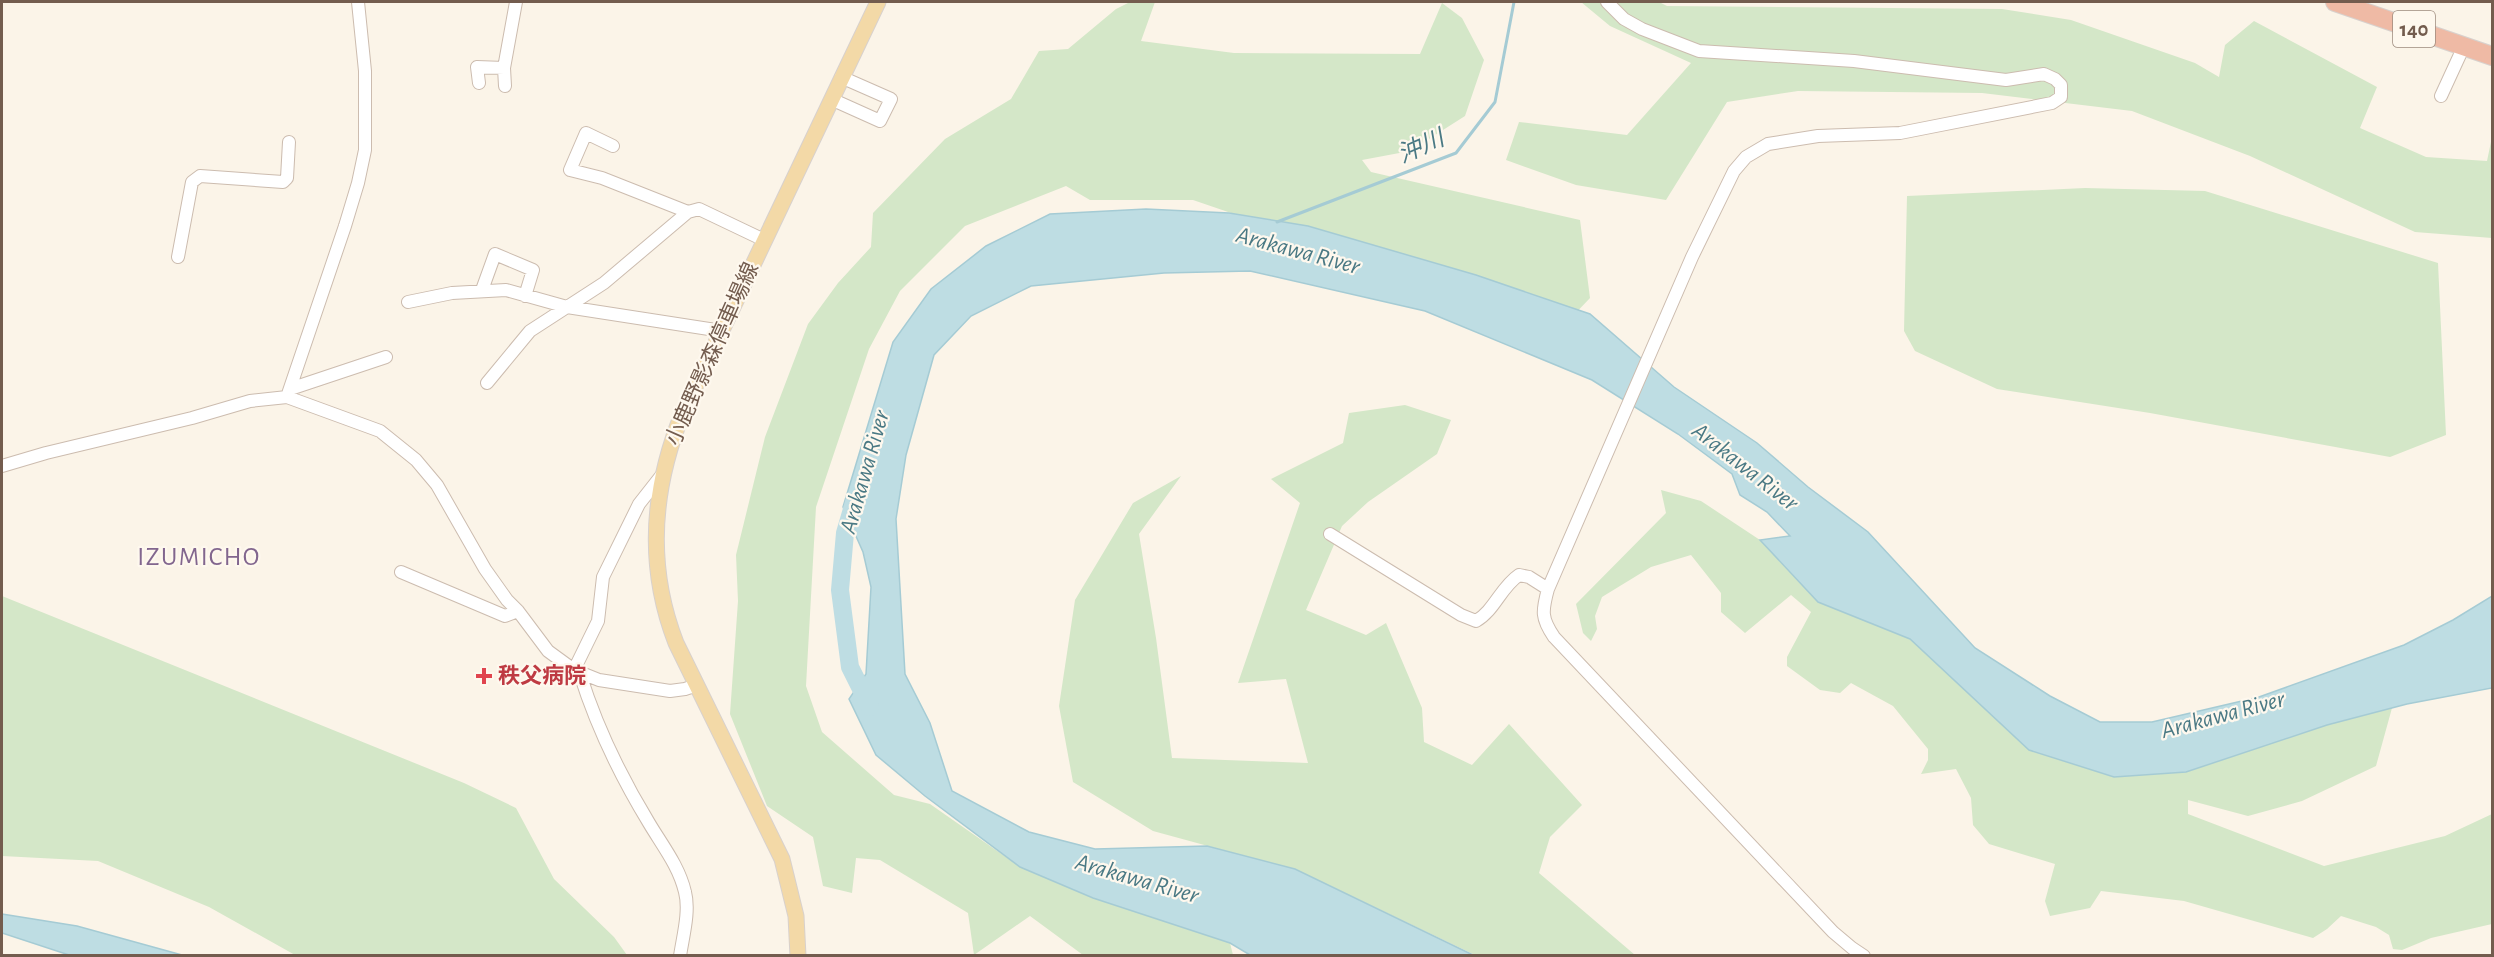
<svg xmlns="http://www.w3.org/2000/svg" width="2494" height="957" font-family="'Alegreya Sans','Noto Sans JP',sans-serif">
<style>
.green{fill:#d4e7c8}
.water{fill:#bedde3;stroke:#a5cbd4;stroke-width:1.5}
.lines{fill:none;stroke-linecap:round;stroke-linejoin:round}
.stream{stroke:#a5cbd4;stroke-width:3}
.river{stroke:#bedde3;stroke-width:18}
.minor-casing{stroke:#ccbcaf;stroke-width:14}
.major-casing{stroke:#d8d1cd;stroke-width:17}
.highway-casing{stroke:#d8d1cd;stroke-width:20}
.minor{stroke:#fff;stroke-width:12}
.major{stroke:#f3d9a7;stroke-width:15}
.highway{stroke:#efbaa5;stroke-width:18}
.health-dot{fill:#e0444e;stroke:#fef8ee;stroke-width:2}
.labels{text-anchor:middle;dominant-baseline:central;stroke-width:4.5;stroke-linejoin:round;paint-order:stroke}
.shield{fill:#fef8ee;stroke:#9d8b7e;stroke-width:1.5}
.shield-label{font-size:21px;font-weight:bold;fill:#735c4e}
.street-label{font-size:22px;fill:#735c4e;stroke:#fef8ee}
.health-label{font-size:22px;font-weight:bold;fill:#be3a42;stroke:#fef8ee;text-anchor:start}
.water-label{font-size:24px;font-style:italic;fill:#4a7984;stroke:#fef8ee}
.quarter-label{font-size:26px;letter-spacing:1.5px;fill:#82668e;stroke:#fef8ee}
</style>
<rect width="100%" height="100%" fill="#fbf4e8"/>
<!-- green -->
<path class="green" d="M 1130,2 L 1155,2 L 1141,41 L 1234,53 L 1420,54 L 1442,3 L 1462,18 L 1484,60 L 1465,116 L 1410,151 L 1362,160 L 1371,172 L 1580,220 L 1590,298 L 1570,319 L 1371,261 L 1193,200 L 1090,200 L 1066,186 L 965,226 L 900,291 L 869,349 L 816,507 L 806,686 L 822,732 L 894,795 L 930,804 L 1020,867 L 1093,898 L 1230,943 L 1233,955 L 1083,955 L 1030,916 L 974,955 L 968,913 L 880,860 L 856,858 L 852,893 L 823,886 L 813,837 L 767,806 L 730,714 L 738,601 L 736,555 L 765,437 L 808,324 L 838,283 L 871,247 L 873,213 L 945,139 L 1011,99 L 1039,51 L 1068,49 L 1116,9 Z
M 1581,2 L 1659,2 L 1667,6 L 2002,9 L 2071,20 L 2195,63 L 2219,77 L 2225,45 L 2254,21 L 2377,87 L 2360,128 L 2426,157 L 2487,161 L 2492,137 L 2492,238 L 2415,232 L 2250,156 L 2132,111 L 1982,93 L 1798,91 L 1727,102 L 1666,200 L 1576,185 L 1506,160 L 1519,122 L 1627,135 L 1691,63 L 1610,26 Z
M 2085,188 L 2205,191 L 2438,263 L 2446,435 L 2390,457 L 2150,413 L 1997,389 L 1915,351 L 1904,331 L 1907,196 Z
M 1405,405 L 1451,420 L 1437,454 L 1368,502 L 1342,526 L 1306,610 L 1366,635 L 1386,623 L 1422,708 L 1424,742 L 1472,765 L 1509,724 L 1582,805 L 1550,837 L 1539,873 L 1635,955 L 1475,955 L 1299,871 L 1153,831 L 1073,782 L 1059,706 L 1075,600 L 1133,503 L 1181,476 L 1139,534 L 1156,638 L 1172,758 L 1308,763 L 1286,679 L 1238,683 L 1300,503 L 1271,479 L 1343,443 L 1349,413 Z
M 1661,490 L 1701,501 L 1760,540 L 1818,602 L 1910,639 L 2029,750 L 2114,777 L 2186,772 L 2327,725 L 2392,708 L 2376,766 L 2302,801 L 2248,816 L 2188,800 L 2188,814 L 2324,866 L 2445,836 L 2492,814 L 2492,924 L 2431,938 L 2402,950 L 2393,949 L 2389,935 L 2376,927 L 2341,916 L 2327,929 L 2313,938 L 2184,901 L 2101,891 L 2090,908 L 2050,916 L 2045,901 L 2055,864 L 1989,844 L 1973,825 L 1971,798 L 1956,769 L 1921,774 L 1928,760 L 1928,749 L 1893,706 L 1851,683 L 1840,693 L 1820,690 L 1787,666 L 1787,657 L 1811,612 L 1791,595 L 1745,633 L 1721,612 L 1721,593 L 1691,555 L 1651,567 L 1602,597 L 1595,616 L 1597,629 L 1591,641 L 1583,633 L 1576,604 L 1666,513 Z
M 2,596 L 464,783 L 516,808 L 554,879 L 614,937 L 627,955 L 295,955 L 209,907 L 98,861 L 2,856 Z"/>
<!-- water -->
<path class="water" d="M 1146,209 L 1229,213 L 1308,226 L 1476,275 L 1590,314 L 1674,387 L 1757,443 L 1808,487 L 1868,532 L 1975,648 L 2050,696 L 2100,722 L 2152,722 L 2259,697 L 2404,645 L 2453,620 L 2492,596 L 2492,688 L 2407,704 L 2327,725 L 2186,772 L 2114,777 L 2029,750 L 1910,639 L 1818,602 L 1760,540 L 1790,536 L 1767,512 L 1740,495 L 1732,474 L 1678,434 L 1592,380 L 1425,311 L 1250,271 L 1164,273 L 1031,286 L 971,316 L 934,355 L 906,455 L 896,519 L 905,674 L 930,723 L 952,791 L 1029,832 L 1095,849 L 1207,846 L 1295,869 L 1473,955 L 1250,955 L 1230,943 L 1093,898 L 1020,867 L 925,796 L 876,755 L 849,699 L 866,674 L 871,587 L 863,552 L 843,507 L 893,342 L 931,289 L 986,246 L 1050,214 Z
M 2,914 L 77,926 L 182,955 L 69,955 L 2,933 Z"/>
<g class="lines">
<!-- stream -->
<path class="stream" d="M 1277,222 L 1456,153 L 1495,102 L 1514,2"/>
<!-- river -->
<path class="river" d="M 855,499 L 845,533 L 840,590 L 850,667 L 870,707"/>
<!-- minor casing -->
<g class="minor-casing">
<path id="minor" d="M 1607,2 L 1624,19 L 1642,29 L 1699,51 L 1854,61 L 2006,80 L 2044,74 L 2055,79 L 2061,85 L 2061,97 L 2052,103 L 1900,133 L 1818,136 L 1768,144 L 1746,157 L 1734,171 L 1692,257 L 1548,589 C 1542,611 1541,618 1554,637 L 1833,932 L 1852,948 L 1864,956
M 479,83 L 477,67 L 504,68
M 505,86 L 504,68 L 516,2
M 2441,96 L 2464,46
M 831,99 L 880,121 L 891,99 L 841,77
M 613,146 L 586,133 L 570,170 L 602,178 L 688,212
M 178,257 L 192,182 L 200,176 L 283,182 L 287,178 L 289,142
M 482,290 L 495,254 L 533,270 L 525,296
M 408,302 L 452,293 L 506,290 L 567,307 L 722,331
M 487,383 L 530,331 L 604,283 L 688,212 L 699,209 L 764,240
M 290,389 L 386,357
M 287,397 L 345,226 L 358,183 L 365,150 L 365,71 L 358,2
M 2,466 L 46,453 L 192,418 L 250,401 L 287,397 L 380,431 L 416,460 L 437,485 L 485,569 L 507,600 L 518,611 L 548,651 L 574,670 L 599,680 L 670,691 L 685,689 L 697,685
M 1330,534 L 1461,615 L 1476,621 C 1494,611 1501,587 1519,575 L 1529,577 L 1548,589
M 401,572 L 505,616 L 518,611
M 574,670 L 598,621 L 603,577 L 639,504 L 661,476
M 580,674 C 596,725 621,777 649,823 C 662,845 679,866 685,892 C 690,911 683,936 680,956"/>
</g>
<!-- major casing -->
<g class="major-casing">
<path id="major" d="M 798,956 L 796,916 L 782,859 L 676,643 C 646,566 652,488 683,412 L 878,2"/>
</g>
<!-- highway casing -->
<g class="highway-casing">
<path id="highway" d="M 2335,2 L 2492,56"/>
</g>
<!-- minor -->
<use href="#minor" class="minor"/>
<!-- major -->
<use href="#major" class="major"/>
<!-- highway -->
<use href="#highway" class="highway"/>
</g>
<!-- markers -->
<path class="health-dot" d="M481 667h6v6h6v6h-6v6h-6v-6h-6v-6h6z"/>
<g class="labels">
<!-- shield labels -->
<rect class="shield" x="2393" y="11" width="42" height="36" rx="4.5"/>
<g class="shield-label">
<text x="2414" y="29">140</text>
</g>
<!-- street labels -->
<g class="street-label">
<text transform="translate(712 354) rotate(-66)">小鹿野影森停車場線</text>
</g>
<!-- health labels -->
<g class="health-label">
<text x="498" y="676">秩父病院</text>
</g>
<!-- water labels -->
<g class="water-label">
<text transform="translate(1421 147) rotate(-24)">沖川</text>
<text transform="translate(1298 251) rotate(15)">Arakawa River</text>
<text transform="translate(1745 467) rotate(38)">Arakawa River</text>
<text transform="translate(865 472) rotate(-74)">Arakawa River</text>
<text transform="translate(2223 715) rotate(-15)">Arakawa River</text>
<text transform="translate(1137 879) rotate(16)">Arakawa River</text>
</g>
<!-- quarter labels -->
<g class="quarter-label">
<text x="199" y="557">IZUMICHO</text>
</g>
</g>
<!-- border -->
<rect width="2494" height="957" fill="none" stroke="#735c4e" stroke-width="6"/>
</svg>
